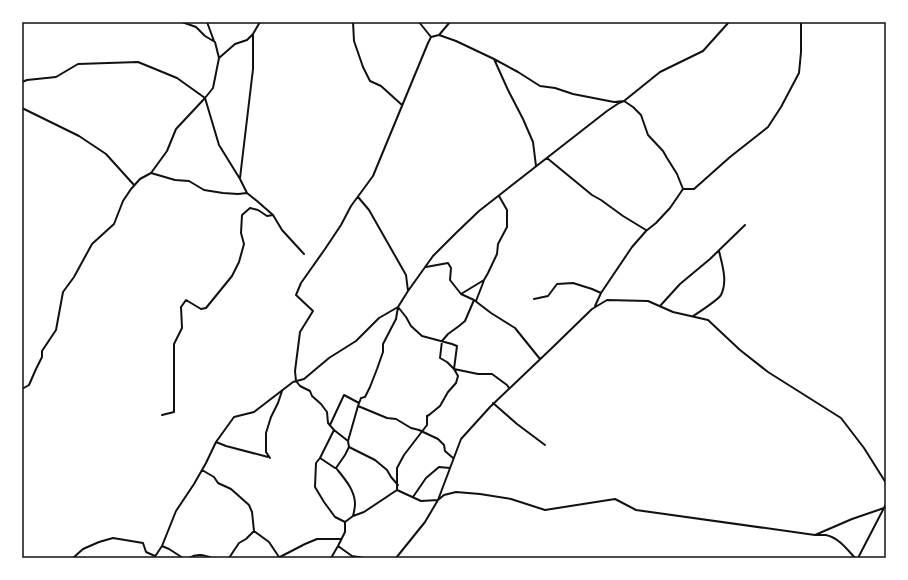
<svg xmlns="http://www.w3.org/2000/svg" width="908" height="580" font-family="Helvetica,sans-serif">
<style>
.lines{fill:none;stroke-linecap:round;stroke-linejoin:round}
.minor{stroke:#111;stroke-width:2}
.neatline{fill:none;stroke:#111;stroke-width:1.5}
</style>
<rect width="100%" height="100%" fill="#fff"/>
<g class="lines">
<!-- minor -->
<path class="minor" d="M 182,22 L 196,27 L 205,36 L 215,42 L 219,58
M 207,22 L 214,41
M 353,22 L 354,41 L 363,67 L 370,81 L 381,86 L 402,105
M 419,22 L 431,37
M 439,35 L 456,41 L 494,59 L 508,90 L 523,119 L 533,142 L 536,166
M 494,59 L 518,72 L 540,86 L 555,88 L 573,94 L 614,102 L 624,101 L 633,107 L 641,115 L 648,135 L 663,151 L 667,158 L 677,174 L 683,189 L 670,208 L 656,223 L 646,231 L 632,247 L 601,293 L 595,306
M 22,82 L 27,80 L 56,77 L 78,64 L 138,62 L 177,78 L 205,98 L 213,88 L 219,58 L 235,44 L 247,40 L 253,34
M 22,108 L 79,136 L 106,154 L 134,185
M 547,158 L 592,195 L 601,200 L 623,216 L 646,230
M 240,178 L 253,69 L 253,34 L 260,22
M 683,189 L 694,189 L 730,157 L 768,127 L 781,107 L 799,73 L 801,52 L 801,22
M 247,193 L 257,201 L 273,215 L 282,230 L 304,254
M 358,197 L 369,210 L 406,275 L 408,291
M 426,267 L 448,263 L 451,268 L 450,280 L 461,294 L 474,300 L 491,313 L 515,328 L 540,359
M 461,294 L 484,280
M 534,299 L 548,296 L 557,284 L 573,283 L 592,289 L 601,293
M 474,300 L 465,321 L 459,326 L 448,334 L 442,341 L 440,358 L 447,362 L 454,369 L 478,374 L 492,374 L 507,385 L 509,388
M 476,301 L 483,283 L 484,280 L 488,273 L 497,254 L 498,244 L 507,227 L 507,210 L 499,196
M 660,306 L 680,284 L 710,259 L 745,225
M 693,316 C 698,313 719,299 721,295 C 728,281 722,264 719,251
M 22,389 L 29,385 L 36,369 L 42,357 L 42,351 L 56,330 L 63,292 L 74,277 L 92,244 L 114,224 L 123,201 L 131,189 L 140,179 L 151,173 L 175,180 L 189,181 L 204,190 L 223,193 L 238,194 L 247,193 L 240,179 L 219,145 L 205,98 L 176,129 L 167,151 L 151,173
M 493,403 L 517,424 L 545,445
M 358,406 L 387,418 L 396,419 L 411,428 L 419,430 L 438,439 L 444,445 L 445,451 L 453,458
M 162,415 L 174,412 L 174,344 L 182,328 L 181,307 L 186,300 L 201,309 L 206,308 L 232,276 L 239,262 L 244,244 L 241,233 L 242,215 L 250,208 L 258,210 L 267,216 L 273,215
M 330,425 L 344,395 L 359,403
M 334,430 L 320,458 L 316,463 L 315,487 L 324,502 L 335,517 L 345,522
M 348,441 L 334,430 L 328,423 L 327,412 L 321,404 L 312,396 L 310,391 L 300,386 L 296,381 L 295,371 L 300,332 L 313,311 L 296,295 L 301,283 L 325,249 L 341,225 L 351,206 L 373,176 L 428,43 L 431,37 L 439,35 L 450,22
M 216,442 L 226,446 L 268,457
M 349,447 L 375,460 L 387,470 L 391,477 L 398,485
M 270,458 L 266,452 L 266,433 L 271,417 L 278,403 L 282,391
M 320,458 L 335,468
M 202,470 L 214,477 L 218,483 L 231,489 L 249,505 L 252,512 L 254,531 L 269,542 L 279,557
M 413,497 L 426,478 L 439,467 L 450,468
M 353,516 C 354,512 355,508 355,504 C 355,490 344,478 336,468 L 345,455 L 349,447 L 348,441 L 358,406 L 361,398 L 365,397 L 370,387 L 377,369 L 383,352 L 383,344 L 396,319 L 398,307 L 406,317 L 411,326 L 422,336 L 452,344 L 457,346 L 454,369 L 458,376 L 456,383 L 448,392 L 440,406 L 429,415 L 427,416 L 427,425 L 404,455 L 397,468 L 397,489
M 345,522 L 353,516 L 364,512 L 397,490 L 421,501 L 438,500 L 444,495 L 456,492 L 480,494 L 511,499 L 545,510 L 615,499 L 636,510 L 815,535 L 852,519 L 884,508
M 816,535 C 819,535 823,535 826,535 C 839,538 847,549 855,558
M 162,546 L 169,549 L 183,558
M 338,546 L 352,556 L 364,558
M 73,558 L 83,549 L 99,542 L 113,538 L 143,543 L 146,552 L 155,556
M 154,558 L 162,546 L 176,511 L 194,484 L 206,463 L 216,442 L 234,417 L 254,412 L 293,382 L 304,379 L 329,358 L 356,341 L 379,318 L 398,307 L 408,291 L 433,256 L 456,233 L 479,211 L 607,111 L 619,103 L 624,101 L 660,72 L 703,51 L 729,22
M 189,558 C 197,553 204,555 212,558
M 229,558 L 239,543 L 246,539 L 254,531
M 278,558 L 305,544 L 317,539 L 341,539
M 331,558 L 338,546 L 345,532 L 345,522
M 396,558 L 425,522 L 438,500 L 461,439 L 490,407 L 554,346 L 592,309 L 607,300 L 648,301 L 673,312 L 708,320 L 740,350 L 768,372 L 841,418 L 864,448 L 886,483
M 858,558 L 886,504"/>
</g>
<!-- border -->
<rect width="908" height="580" fill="none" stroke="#ffffff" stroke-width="46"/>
<rect x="23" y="23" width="862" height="534" class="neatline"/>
</svg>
